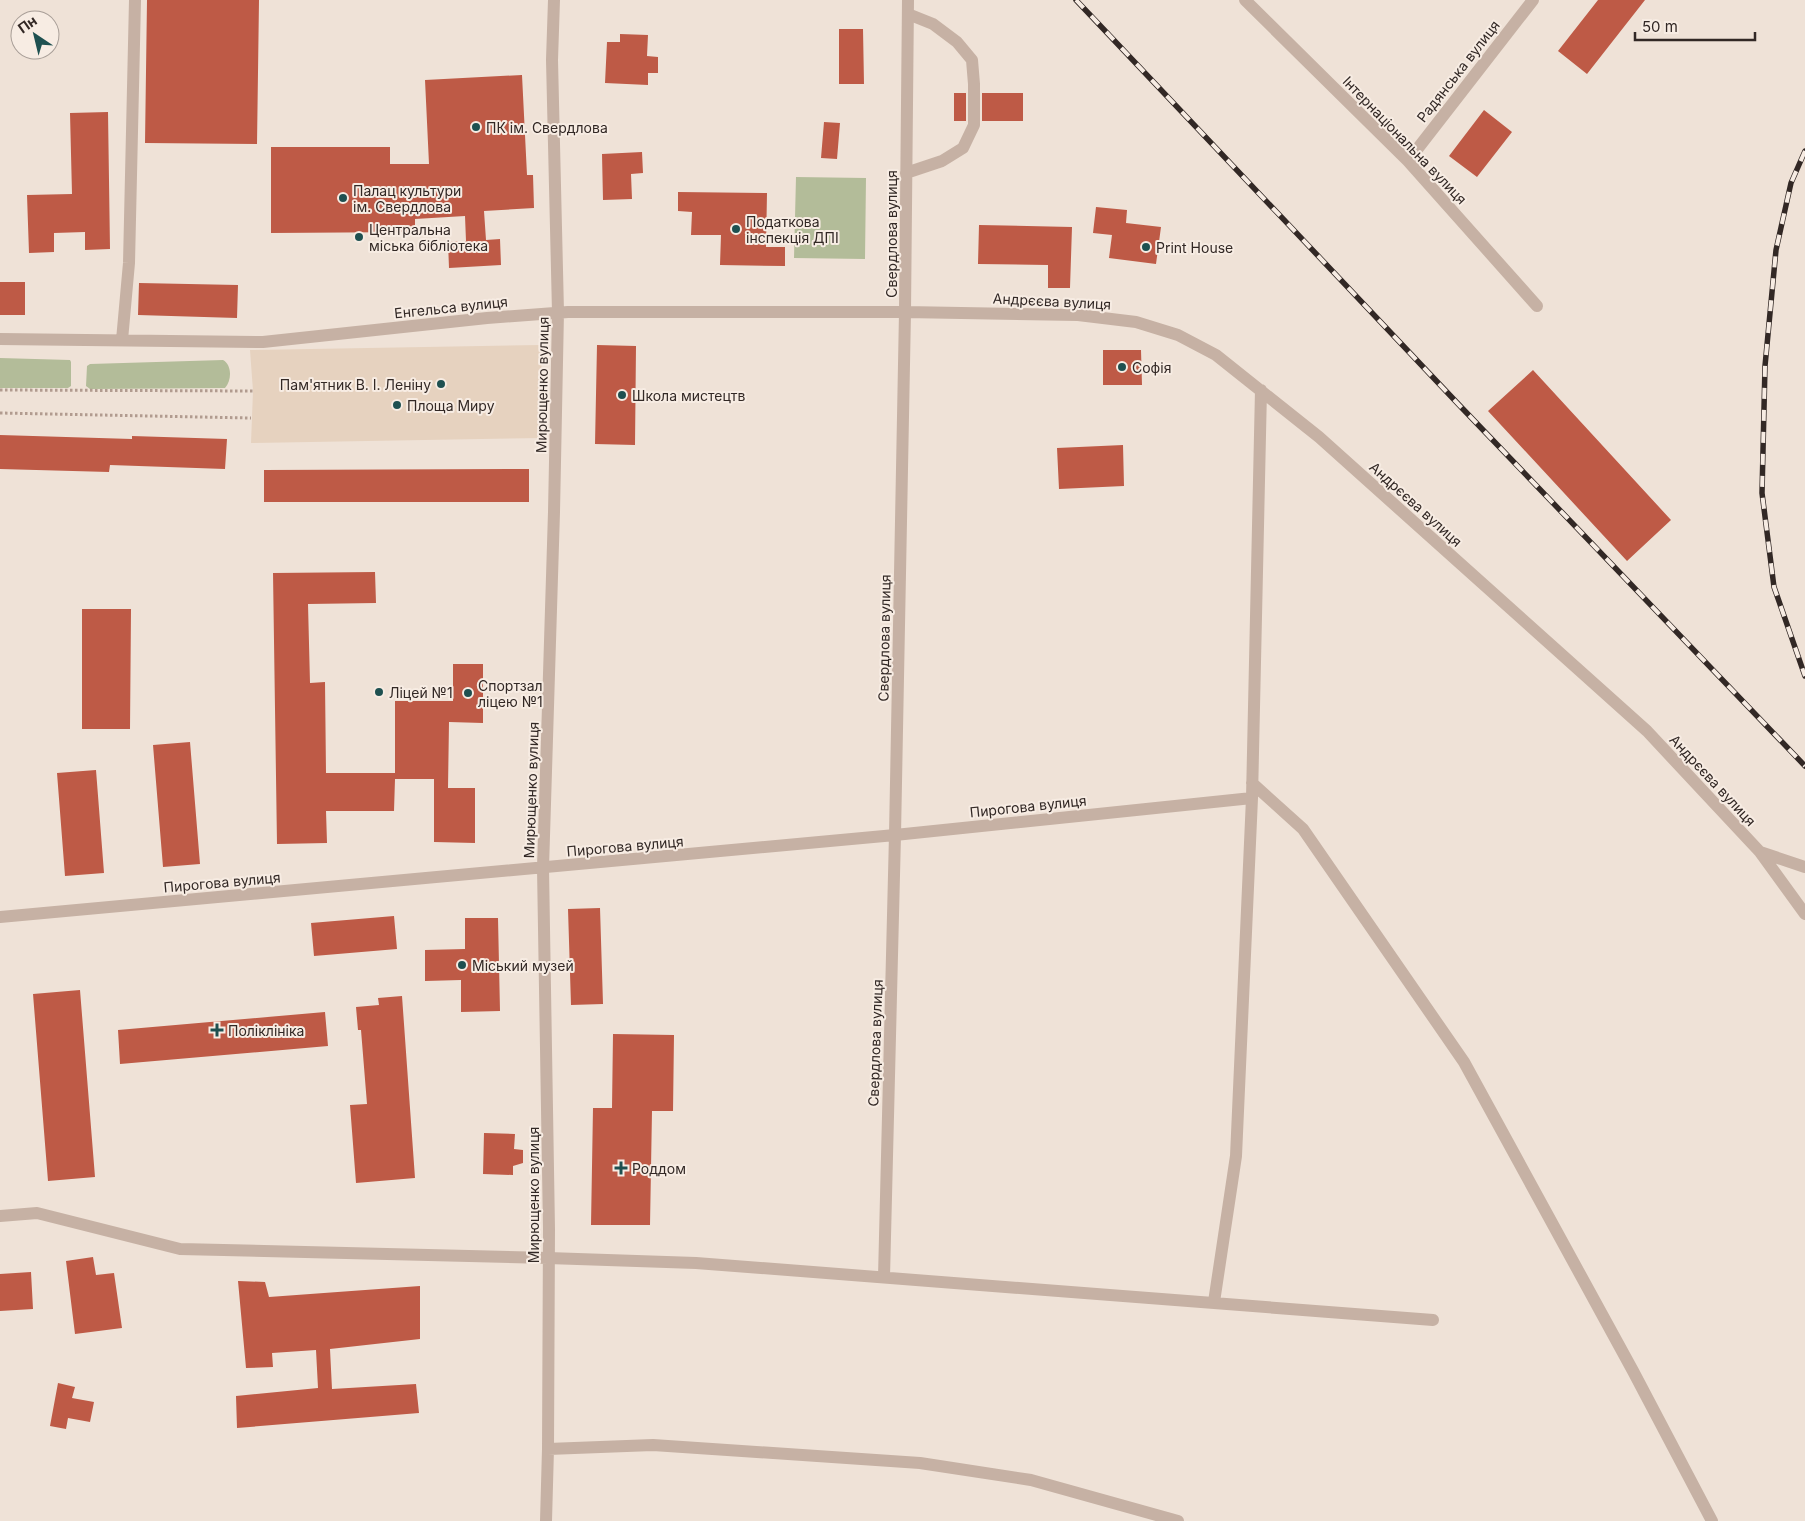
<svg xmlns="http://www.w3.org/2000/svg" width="1805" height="1521" font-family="Inter,sans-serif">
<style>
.green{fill:#b3bc99}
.plaza{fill:#e6d2bf}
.building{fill:#be5a46}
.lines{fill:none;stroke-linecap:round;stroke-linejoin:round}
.path{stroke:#b19b8f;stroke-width:3;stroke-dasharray:2.5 2.5;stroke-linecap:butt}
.minor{stroke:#c6b1a4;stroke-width:12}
.rail-casing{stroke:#322825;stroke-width:5.5}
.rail{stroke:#f7ece3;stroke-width:4;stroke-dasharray:11;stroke-linecap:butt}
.poi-dot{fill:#1e5050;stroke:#f7ece3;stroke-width:2}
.labels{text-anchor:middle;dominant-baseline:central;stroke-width:4;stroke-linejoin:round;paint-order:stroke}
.street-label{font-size:14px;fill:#322825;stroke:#f7ece3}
.poi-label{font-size:14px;fill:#322825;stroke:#f7ece3;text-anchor:start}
</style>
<rect width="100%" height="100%" fill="#efe2d7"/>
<!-- green -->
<path class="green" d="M 796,177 L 866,178 L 865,259 L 794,258 Z
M 0,358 L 70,360 L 71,362 L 71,386 L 68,388 L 0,388 Z
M 223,360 C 232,365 232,380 225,388 L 90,389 L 86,386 L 87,366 L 90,364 Z"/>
<!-- plaza -->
<path class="plaza" d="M 541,345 L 543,438 L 251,443 L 253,391 L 250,350 Z"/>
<!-- building -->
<path class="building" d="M 147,0 L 259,0 L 257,144 L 145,143 Z
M 1598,0 L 1645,0 L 1587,74 L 1558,51 Z
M 839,29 L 863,29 L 864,84 L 839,84 Z
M 620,34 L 648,35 L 647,56 L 658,57 L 658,73 L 648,73 L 648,85 L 605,83 L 607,42 L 620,42 Z
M 522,75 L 527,175 L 533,175 L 534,208 L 484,211 L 486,240 L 500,239 L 501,265 L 449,268 L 448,242 L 466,241 L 465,216 L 415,219 L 415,232 L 271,233 L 271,147 L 390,147 L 390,164 L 429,164 L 425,80 Z
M 954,93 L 966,93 L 966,121 L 954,121 Z
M 982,93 L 1023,93 L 1023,121 L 982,121 Z
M 1484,110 L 1512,132 L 1477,177 L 1449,156 Z
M 108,112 L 110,249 L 85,250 L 85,232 L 54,233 L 54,252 L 29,253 L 27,195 L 72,194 L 70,113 Z
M 824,122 L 840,123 L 837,159 L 821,158 Z
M 642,152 L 643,173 L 631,174 L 632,199 L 603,200 L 602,154 Z
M 678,192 L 767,193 L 766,247 L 785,247 L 785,266 L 720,265 L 721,235 L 691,235 L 692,212 L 678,211 Z
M 1096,207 L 1127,210 L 1126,223 L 1161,227 L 1156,264 L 1109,258 L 1112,235 L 1093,233 Z
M 979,225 L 1072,227 L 1070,288 L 1048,288 L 1048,265 L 978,264 Z
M 0,282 L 25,282 L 25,315 L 0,315 Z
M 139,283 L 238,285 L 237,318 L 138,315 Z
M 597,345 L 636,346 L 635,445 L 595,444 Z
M 1103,350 L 1141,350 L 1142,385 L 1103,385 Z
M 1533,370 L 1671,520 L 1627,561 L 1488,411 Z
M 0,435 L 132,439 L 132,436 L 227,439 L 225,469 L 110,465 L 109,472 L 0,469 Z
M 1123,445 L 1124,486 L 1059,489 L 1057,448 Z
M 529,469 L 529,502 L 264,502 L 264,470 Z
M 375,572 L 376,603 L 308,604 L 310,683 L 325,682 L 326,773 L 395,773 L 395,701 L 453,701 L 453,664 L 483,664 L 483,723 L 449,722 L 448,788 L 475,788 L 475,843 L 434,842 L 434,779 L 395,779 L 394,811 L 326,811 L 327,843 L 277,844 L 273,573 Z
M 82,609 L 131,609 L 130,729 L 82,729 Z
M 190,742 L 200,864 L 163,867 L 153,745 Z
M 96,770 L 104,873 L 65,876 L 57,773 Z
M 600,908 L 603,1004 L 571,1005 L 568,909 Z
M 394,916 L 397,949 L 314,956 L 311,923 Z
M 465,918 L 498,918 L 500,1011 L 461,1012 L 461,980 L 425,981 L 425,950 L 465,949 Z
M 80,990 L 95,1177 L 48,1181 L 33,994 Z
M 402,996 L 415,1178 L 356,1183 L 350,1105 L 367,1104 L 361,1030 L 358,1030 L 356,1007 L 379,1005 L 378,998 Z
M 325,1012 L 328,1046 L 120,1064 L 118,1030 Z
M 613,1034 L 674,1035 L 673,1111 L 652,1111 L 650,1225 L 591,1225 L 593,1108 L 612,1108 Z
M 484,1133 L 515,1134 L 514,1149 L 523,1150 L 523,1163 L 513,1166 L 513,1175 L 483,1174 Z
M 93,1257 L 96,1275 L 114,1273 L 122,1328 L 75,1334 L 66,1261 Z
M 31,1272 L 33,1309 L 0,1311 L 0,1274 Z
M 238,1281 L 265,1282 L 269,1297 L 420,1286 L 420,1339 L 330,1349 L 332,1389 L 416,1384 L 419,1413 L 237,1428 L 236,1396 L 318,1388 L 316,1350 L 272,1353 L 273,1367 L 246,1368 Z
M 58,1383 L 75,1387 L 72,1398 L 94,1402 L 90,1422 L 68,1418 L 66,1429 L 50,1426 Z"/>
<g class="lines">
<!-- path -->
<path class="path" d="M 0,390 L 253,391
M 0,413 L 251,418"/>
<!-- minor -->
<path class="minor" d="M 1245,0 L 1408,161 L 1537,306
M 1408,161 L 1533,0
M 906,173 L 942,161 L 963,148 L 974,125 L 974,84 L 972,60 L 957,42 L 933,24 L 908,14
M 0,339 L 263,342 L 487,318 L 568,312 L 905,312 L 1078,315 L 1136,322 L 1178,335 L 1216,355 L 1319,437 L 1647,731 L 1760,852 L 1805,914
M 122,340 L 129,263 L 135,0
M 1252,783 L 1303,829 L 1464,1062 L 1633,1371 L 1712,1521
M 1760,852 L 1805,867
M 0,917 L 895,835 L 1252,798
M 0,1216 L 37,1213 L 180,1249 L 548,1258 L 696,1263 L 1433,1320
M 884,1277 L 895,835 L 905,312 L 908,0
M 1214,1302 L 1236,1156 L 1252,798 L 1261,390
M 548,1449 L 653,1445 L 920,1463 L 1031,1480 L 1178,1521
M 546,1521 L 548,1449 L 549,1229 L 543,868 L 554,512 L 558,312 L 552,60 L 554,0"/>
<!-- rail casing -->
<g class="rail-casing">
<path id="rail" d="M 1076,0 L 1462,408 L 1805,766
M 1805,151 L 1791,183 L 1776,250 L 1765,366 L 1762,493 L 1774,587 L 1805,676"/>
</g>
<!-- rail -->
<use href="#rail" class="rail"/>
</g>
<!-- markers -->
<g class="poi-dot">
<circle cx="476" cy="127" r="5"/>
<circle cx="343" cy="198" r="5"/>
<circle cx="736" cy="229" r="5"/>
<circle cx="359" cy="237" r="5"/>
<circle cx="1146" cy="247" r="5"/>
<circle cx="1122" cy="367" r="5"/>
<circle cx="441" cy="384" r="5"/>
<circle cx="622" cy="395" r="5"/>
<circle cx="397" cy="405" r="5"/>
<circle cx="379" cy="692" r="5"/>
<circle cx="468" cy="693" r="5"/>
<circle cx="462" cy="965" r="5"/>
<path d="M214.5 1022.5h5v5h5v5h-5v5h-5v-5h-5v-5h5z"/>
<path d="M618.5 1160.5h5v5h5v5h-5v5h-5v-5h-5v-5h5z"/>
</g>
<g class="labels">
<!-- street labels -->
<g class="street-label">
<text transform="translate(1458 71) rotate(-52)">Радянська вулиця</text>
<text transform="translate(1405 140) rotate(46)">Інтернаціональна вулиця</text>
<text transform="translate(891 234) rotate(-90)">Свердлова вулиця</text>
<text transform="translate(1052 301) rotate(3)">Андрєєва вулиця</text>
<text transform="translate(451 307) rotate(-6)">Енгельса вулиця</text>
<text transform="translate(542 385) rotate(-89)">Мирющенко вулиця</text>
<text transform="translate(1416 504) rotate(42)">Андрєєва вулиця</text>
<text transform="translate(884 638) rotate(-89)">Свердлова вулиця</text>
<text transform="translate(1713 780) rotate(47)">Андрєєва вулиця</text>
<text transform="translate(531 790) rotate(-88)">Мирющенко вулиця</text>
<text transform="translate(1028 806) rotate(-6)">Пирогова вулиця</text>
<text transform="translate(625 846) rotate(-5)">Пирогова вулиця</text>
<text transform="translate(222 882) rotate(-5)">Пирогова вулиця</text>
<text transform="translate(875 1043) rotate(-88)">Свердлова вулиця</text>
<text transform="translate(533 1195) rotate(-90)">Мирющенко вулиця</text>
</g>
<!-- poi labels -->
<g class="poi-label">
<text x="486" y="127">ПК ім. Свердлова</text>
<text x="353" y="190">Палац культури<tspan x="353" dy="16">ім. Свердлова</tspan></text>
<text x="746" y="221">Податкова<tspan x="746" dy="16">інспекція ДПІ</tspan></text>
<text x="369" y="229">Центральна<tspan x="369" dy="16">міська бібліотека</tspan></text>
<text x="1156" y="247">Print House</text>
<text x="1132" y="367">Софія</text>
<text x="431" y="384" text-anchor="end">Пам'ятник В. І. Леніну</text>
<text x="632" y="395">Школа мистецтв</text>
<text x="407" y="405">Площа Миру</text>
<text x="478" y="685">Спортзал<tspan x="478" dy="16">ліцею №1</tspan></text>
<text x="389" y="692">Ліцей №1</text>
<text x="472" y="965">Міський музей</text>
<text x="228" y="1030">Поліклініка</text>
<text x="632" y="1168">Роддом</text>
</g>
</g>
<!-- north arrow -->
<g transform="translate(35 35) rotate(325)"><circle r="24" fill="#f7ece3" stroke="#a89e97"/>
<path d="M0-4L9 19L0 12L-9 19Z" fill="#1e5050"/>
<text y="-8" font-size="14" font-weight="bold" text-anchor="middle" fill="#322825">Пн</text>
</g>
<!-- scale -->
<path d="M1635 32v8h120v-8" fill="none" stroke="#322825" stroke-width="2.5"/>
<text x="1642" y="32" font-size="15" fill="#322825" stroke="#f7ece3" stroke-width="4" paint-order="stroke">50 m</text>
</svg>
